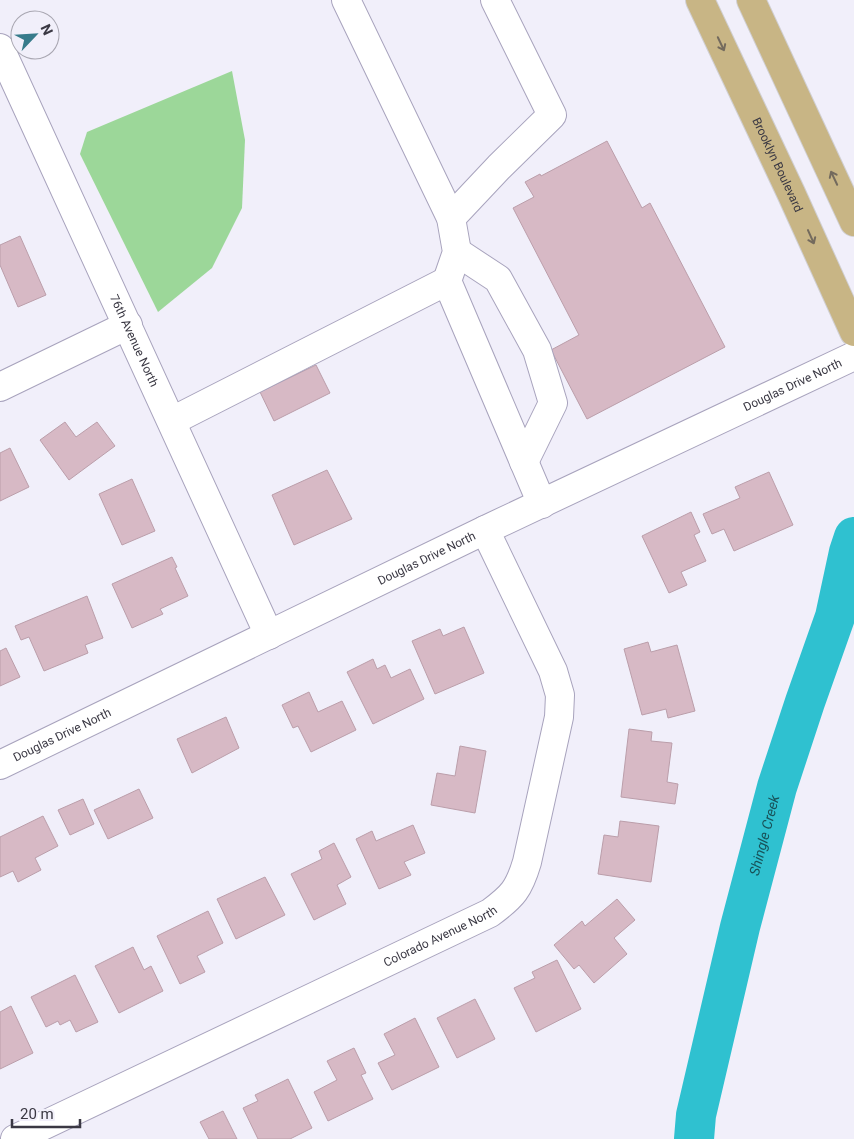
<svg xmlns="http://www.w3.org/2000/svg" width="854" height="1139" font-family="Roboto,sans-serif">
<style>
.green{fill:#9cd799}
.lines{fill:none;stroke-linecap:round;stroke-linejoin:round}
.river{stroke:#2fc1d0;stroke-width:40}
.building{fill:#d7b9c5;stroke:#bb9eaa}
.minor-casing{stroke:#a8a3bd;stroke-width:30}
.major-casing{stroke:#d0cfd2;stroke-width:30}
.minor{stroke:#fff;stroke-width:28}
.major{stroke:#c8b585;stroke-width:28}
.oneway{stroke:#736a5d}
.labels{text-anchor:middle;dominant-baseline:central;stroke-width:5;stroke-linejoin:round;paint-order:stroke}
.street-label{font-size:12px;fill:#3a3843;stroke:#f1effa}
.water-label{font-size:14px;font-style:italic;fill:#185259;stroke:#f1effa}
</style>
<rect width="100%" height="100%" fill="#f1effa"/>
<!-- green -->
<path class="green" d="M 232,71 L 245,140 L 242,208 L 212,268 L 158,312 L 80,154 L 87,132 Z"/>
<g class="lines">
<!-- river -->
<path class="river" id="s1" d="M 694,1139 L 696,1115 L 740,927 L 777,787 L 805,702 L 835,617 L 849,552 L 854,537"/>
</g>
<!-- building -->
<path class="building" d="M 607,141 L 642,208 L 650,203 L 725,347 L 587,419 L 551,350 L 579,335 L 513,208 L 534,197 L 525,182 L 540,174 L 541,176 Z
M 20,236 L 46,295 L 18,307 L 0,265 L 0,245 Z
M 316,365 L 330,393 L 274,421 L 260,392 Z
M 65,422 L 76,437 L 97,422 L 115,446 L 69,480 L 40,440 Z
M 10,448 L 29,487 L 0,501 L 0,453 Z
M 327,470 L 352,519 L 294,545 L 272,495 Z
M 769,472 L 793,525 L 734,551 L 724,529 L 712,534 L 703,514 L 740,498 L 735,487 Z
M 132,479 L 155,531 L 122,545 L 99,494 Z
M 691,512 L 700,532 L 694,535 L 706,561 L 681,572 L 687,585 L 669,593 L 642,536 Z
M 172,557 L 177,567 L 175,568 L 188,596 L 160,609 L 163,614 L 132,628 L 112,584 Z
M 87,596 L 103,638 L 85,645 L 88,653 L 44,671 L 29,637 L 21,640 L 15,626 Z
M 464,627 L 484,673 L 435,694 L 412,641 L 440,629 L 443,636 Z
M 648,642 L 651,652 L 677,645 L 695,711 L 668,718 L 666,709 L 642,715 L 624,649 Z
M 6,648 L 20,677 L 0,686 L 0,651 Z
M 373,659 L 377,669 L 385,665 L 391,678 L 410,669 L 424,699 L 373,724 L 347,672 Z
M 309,692 L 318,712 L 342,701 L 356,730 L 311,752 L 298,726 L 293,728 L 282,705 Z
M 226,717 L 239,748 L 192,773 L 177,739 Z
M 629,729 L 652,732 L 651,741 L 672,743 L 667,782 L 678,784 L 675,804 L 621,797 Z
M 460,746 L 486,751 L 475,813 L 431,805 L 437,773 L 455,776 Z
M 139,789 L 153,818 L 108,839 L 94,810 Z
M 83,799 L 94,824 L 70,835 L 58,810 Z
M 43,816 L 58,846 L 35,858 L 41,870 L 18,882 L 13,871 L 0,877 L 0,837 Z
M 620,821 L 659,826 L 651,882 L 598,874 L 604,835 L 618,837 Z
M 413,825 L 425,853 L 404,862 L 411,875 L 379,889 L 356,839 L 372,831 L 376,841 Z
M 334,843 L 351,877 L 337,885 L 346,904 L 314,920 L 291,874 L 322,859 L 319,851 Z
M 265,877 L 285,915 L 236,939 L 217,899 Z
M 617,899 L 635,920 L 614,938 L 627,954 L 594,983 L 579,965 L 574,969 L 554,945 L 582,921 L 585,926 Z
M 208,911 L 223,943 L 197,956 L 205,972 L 180,984 L 157,936 Z
M 133,947 L 144,970 L 151,966 L 163,991 L 119,1013 L 95,966 Z
M 557,960 L 581,1009 L 536,1032 L 514,988 L 535,978 L 532,972 Z
M 75,975 L 98,1022 L 76,1032 L 70,1020 L 60,1025 L 58,1021 L 46,1027 L 31,997 Z
M 475,999 L 495,1039 L 457,1058 L 437,1018 Z
M 11,1006 L 33,1053 L 0,1069 L 0,1012 Z
M 415,1018 L 439,1067 L 392,1090 L 378,1063 L 395,1055 L 384,1034 Z
M 354,1048 L 366,1073 L 361,1075 L 373,1099 L 328,1121 L 314,1092 L 337,1080 L 327,1061 Z
M 288,1079 L 312,1128 L 290,1139 L 258,1139 L 243,1108 L 258,1101 L 255,1095 Z
M 223,1111 L 237,1139 L 209,1139 L 200,1122 Z"/>
<g class="lines">
<!-- minor casing -->
<g class="minor-casing">
<g id="minor">
<path d="M 346,0 L 451,218 L 457,252 L 447,281 L 542,504"/>
<path id="s2" d="M 0,48 L 269,635"/>
<path d="M 451,218 L 499,167 L 552,115 L 495,0"/>
<path d="M 457,252 L 498,279 L 537,350 L 553,403 L 524,462"/>
<path d="M 0,387 L 128,325"/>
<path d="M 172,421 L 447,281"/>
<path id="s3" d="M 0,765 L 485,530 L 854,356"/>
<path id="s4" d="M 15,1139 L 490,913 C 513,896 519,889 527,862 L 559,717 L 560,695 L 553,671 L 485,530"/>
</g>
</g>
<!-- major casing -->
<g class="major-casing">
<g id="major">
<path id="s5" d="M 700,0 L 791,193 L 854,332"/>
<path d="M 751,0 L 854,222"/>
</g>
</g>
<!-- minor -->
<use href="#minor" class="minor"/>
<!-- major -->
<use href="#major" class="major"/>
</g>
<!-- one-way arrows -->
<defs><path id="oneway-shaft" d="M-6 0H5M1.5-3L5.5 0L1.5 3" fill="none" stroke-width="1.6" stroke-linecap="round" stroke-linejoin="round" transform="scale(1.25)"/></defs>
<g class="oneway">
<use href="#oneway-shaft" transform="translate(721 44) rotate(65)"/>
<use href="#oneway-shaft" transform="translate(834 178) rotate(-115)"/>
<use href="#oneway-shaft" transform="translate(811 237) rotate(66)"/>
</g>
<g class="labels">
<!-- street labels -->
<g class="street-label">
<text stroke="none"><textPath href="#s5" startOffset="182">Brooklyn Boulevard</textPath></text>
<text stroke="none"><textPath href="#s2" startOffset="322">76th Avenue North</textPath></text>
<text stroke="none"><textPath href="#s3" startOffset="879">Douglas Drive North</textPath></text>
<text stroke="none"><textPath href="#s3" startOffset="474">Douglas Drive North</textPath></text>
<text stroke="none"><textPath href="#s3" startOffset="69">Douglas Drive North</textPath></text>
<text stroke="none"><textPath href="#s4" startOffset="471">Colorado Avenue North</textPath></text>
</g>
<!-- water labels -->
<g class="water-label">
<text stroke="none"><textPath href="#s1" startOffset="312">Shingle Creek</textPath></text>
</g>
</g>
<!-- north arrow -->
<g transform="translate(35 35) rotate(65)"><circle r="24" fill="#f1effa" stroke="#a8a6b1"/>
<path d="M0-4L9 19L0 12L-9 19Z" fill="#377b8b"/>
<text y="-8" font-size="14" font-weight="bold" text-anchor="middle" fill="#3a3843">N</text>
</g>
<!-- scale -->
<path d="M12 1119v8h68v-8" fill="none" stroke="#3a3843" stroke-width="2.5"/>
<text x="20" y="1119" font-size="15" fill="#3a3843" stroke="#f1effa" stroke-width="4" paint-order="stroke">20 m</text>
</svg>
